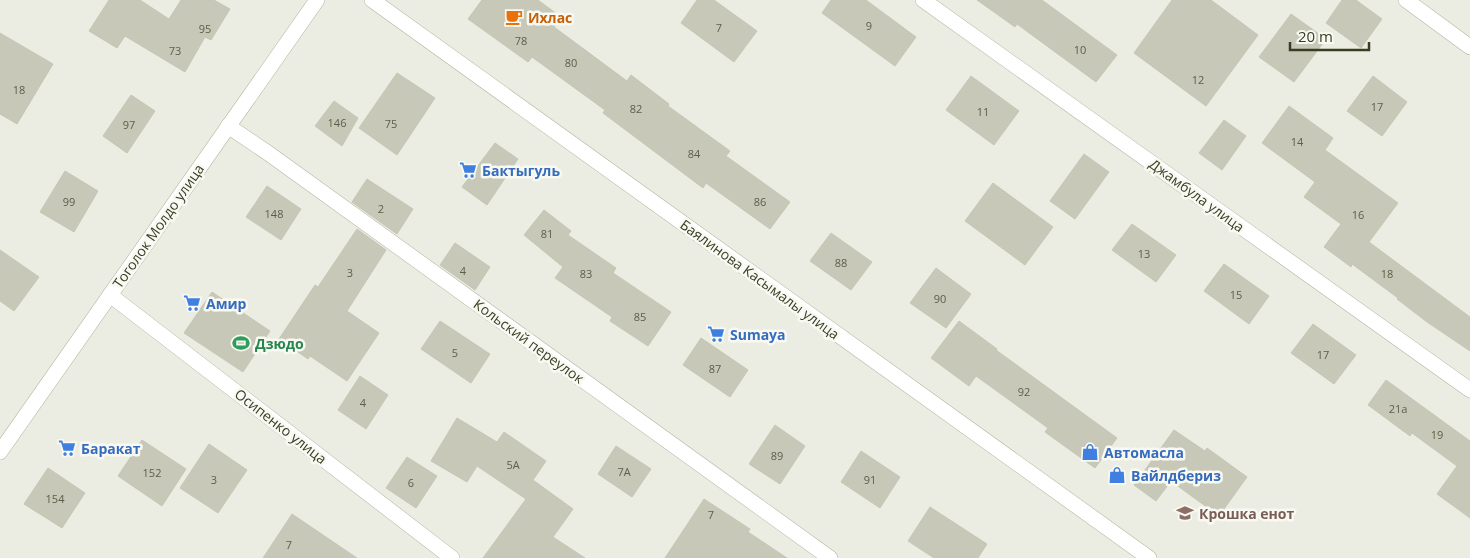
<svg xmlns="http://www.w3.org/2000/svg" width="1470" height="558" font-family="'Open Sans',sans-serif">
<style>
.building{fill:#c7c8b8;stroke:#c5c7b5}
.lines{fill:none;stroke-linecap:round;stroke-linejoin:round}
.street-casing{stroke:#b2b5a5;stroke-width:16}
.secondary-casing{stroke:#afb39b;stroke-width:16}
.street{stroke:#fff;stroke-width:15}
.secondary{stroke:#fff;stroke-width:15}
.labels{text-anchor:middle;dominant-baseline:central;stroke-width:5;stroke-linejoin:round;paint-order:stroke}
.number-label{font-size:11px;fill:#5b6048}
.food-label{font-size:14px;font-weight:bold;fill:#c56008;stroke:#f9f9f3;text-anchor:start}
.shop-label{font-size:14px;font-weight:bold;fill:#366cbe;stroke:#f9f9f3;text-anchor:start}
.street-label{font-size:14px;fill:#373e22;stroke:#f9f9f3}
.leisure-label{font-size:14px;font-weight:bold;fill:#27864d;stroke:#f9f9f3;text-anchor:start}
.education-label{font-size:14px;font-weight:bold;fill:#785e54;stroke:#f9f9f3;text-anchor:start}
</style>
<rect width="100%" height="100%" fill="#ecede2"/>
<!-- building -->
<path class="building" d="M 109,0 L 140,0 L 169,19 L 181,0 L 214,0 L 230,9 L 211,40 L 205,37 L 185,72 L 125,36 L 117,48 L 89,31 Z
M 482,0 L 538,0 L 561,17 L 554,27 L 627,81 L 631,75 L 669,104 L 668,106 L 730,151 L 726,156 L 790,202 L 770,229 L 706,183 L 703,188 L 603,113 L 605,110 L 532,57 L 528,62 L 468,19 Z
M 697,0 L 714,0 L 757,31 L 734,62 L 681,23 Z
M 831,0 L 866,0 L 916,37 L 895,66 L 822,13 Z
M 977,0 L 1042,0 L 1117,55 L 1096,82 L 1017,24 L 1015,27 Z
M 1172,0 L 1211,0 L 1258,35 L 1206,106 L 1134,53 Z
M 1342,0 L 1356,0 L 1382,19 L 1361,48 L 1326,23 Z
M 1291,14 L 1326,39 L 1294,82 L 1259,57 Z
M 0,33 L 53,64 L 17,124 L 0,114 Z
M 397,73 L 435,98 L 397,155 L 359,128 Z
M 971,76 L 1019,111 L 994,145 L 946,110 Z
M 1373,76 L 1407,102 L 1382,136 L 1347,111 Z
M 131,95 L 155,111 L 127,153 L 103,136 Z
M 334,101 L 358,118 L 342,146 L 315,126 Z
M 1289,106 L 1333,138 L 1325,150 L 1398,203 L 1369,242 L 1470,317 L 1470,351 L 1427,322 L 1397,299 L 1398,298 L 1352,264 L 1351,267 L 1324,247 L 1341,224 L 1304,197 L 1315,182 L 1262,143 Z
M 1224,120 L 1246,136 L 1222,170 L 1199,153 Z
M 495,143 L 518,159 L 487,205 L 462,187 Z
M 1084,154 L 1109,172 L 1075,219 L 1050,201 Z
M 65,171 L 98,191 L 74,232 L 40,212 Z
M 367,179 L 413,209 L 397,234 L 352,202 Z
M 993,183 L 1053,227 L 1025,265 L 965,221 Z
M 267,186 L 301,209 L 281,240 L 246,217 Z
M 544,210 L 571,231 L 568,235 L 616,268 L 613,273 L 671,312 L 648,346 L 610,321 L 612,317 L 555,278 L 563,267 L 524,235 Z
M 1132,224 L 1176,255 L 1156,282 L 1112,250 Z
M 357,229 L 386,250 L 347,311 L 379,333 L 347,381 L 310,356 L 308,359 L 279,339 L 315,285 L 318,287 Z
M 831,233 L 872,262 L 851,290 L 810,261 Z
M 455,243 L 490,267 L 475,290 L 440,265 Z
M 0,250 L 39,277 L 14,311 L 0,301 Z
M 1224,264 L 1269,296 L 1249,324 L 1204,291 Z
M 936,268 L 971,294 L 946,328 L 910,303 Z
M 212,292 L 270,331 L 243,372 L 184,333 Z
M 440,321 L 490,354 L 471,383 L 421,349 Z
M 959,321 L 997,349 L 996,350 L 1117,438 L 1095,468 L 1045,432 L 1048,428 L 976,376 L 969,386 L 931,358 Z
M 1313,324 L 1356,355 L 1334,384 L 1291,353 Z
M 701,338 L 748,370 L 730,397 L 683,365 Z
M 360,376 L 388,395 L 366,429 L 338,410 Z
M 1386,380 L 1470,441 L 1470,518 L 1437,494 L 1457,466 L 1412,433 L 1410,436 L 1368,405 Z
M 457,418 L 497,442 L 504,432 L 546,461 L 533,480 L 573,509 L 553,537 L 585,558 L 483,558 L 526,499 L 477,466 L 467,482 L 431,461 Z
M 775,425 L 805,446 L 780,484 L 749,464 Z
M 1174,430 L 1205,451 L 1207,448 L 1247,477 L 1219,516 L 1171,481 L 1156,501 L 1134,485 Z
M 142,440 L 186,469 L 162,506 L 118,476 Z
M 209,444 L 247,470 L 218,513 L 180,488 Z
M 616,446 L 651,469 L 632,497 L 598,474 Z
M 861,451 L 900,477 L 880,508 L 841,482 Z
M 407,457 L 437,476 L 416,508 L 386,488 Z
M 48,468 L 85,493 L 62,528 L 24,504 Z
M 704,499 L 750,529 L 748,532 L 787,558 L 665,558 Z
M 930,507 L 987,544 L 978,558 L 934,558 L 908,541 Z
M 292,514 L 357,558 L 263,558 Z"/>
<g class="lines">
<!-- street casing -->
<g class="street-casing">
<path id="street" d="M 923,0 L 1470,390
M 1406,0 L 1470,47
M 228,126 L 268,153 L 830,558
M 110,295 L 452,558"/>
</g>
<!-- secondary casing -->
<g class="secondary-casing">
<path id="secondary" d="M 372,0 L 1149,558
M 0,452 L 317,0"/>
</g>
<!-- street -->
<use href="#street" class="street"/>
<!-- secondary -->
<use href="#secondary" class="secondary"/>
</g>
<!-- icons -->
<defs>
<g id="cafe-bare" transform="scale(1.35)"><path d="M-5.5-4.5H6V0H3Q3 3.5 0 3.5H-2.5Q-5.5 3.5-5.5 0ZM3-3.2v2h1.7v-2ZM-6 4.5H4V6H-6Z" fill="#e8710a" stroke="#f9f9f3" stroke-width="2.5" paint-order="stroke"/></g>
<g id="supermarket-bare" transform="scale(1.35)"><path d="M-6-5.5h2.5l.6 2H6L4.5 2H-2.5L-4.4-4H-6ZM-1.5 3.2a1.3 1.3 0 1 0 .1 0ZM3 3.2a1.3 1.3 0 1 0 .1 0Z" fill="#3f7fe0" stroke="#f9f9f3" stroke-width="2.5" paint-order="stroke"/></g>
<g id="stadium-bare" transform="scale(1.35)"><path d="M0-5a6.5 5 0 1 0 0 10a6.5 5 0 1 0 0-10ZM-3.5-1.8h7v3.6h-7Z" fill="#2e9e5b" stroke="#f9f9f3" stroke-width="2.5" paint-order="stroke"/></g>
<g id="shop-bare" transform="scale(1.35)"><path d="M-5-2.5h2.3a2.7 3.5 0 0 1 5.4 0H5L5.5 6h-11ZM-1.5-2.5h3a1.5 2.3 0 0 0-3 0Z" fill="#3f7fe0" stroke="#f9f9f3" stroke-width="2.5" paint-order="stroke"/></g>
<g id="school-bare" transform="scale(1.35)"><path d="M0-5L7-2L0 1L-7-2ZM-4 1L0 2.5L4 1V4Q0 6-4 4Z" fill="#8d6e63" stroke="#f9f9f3" stroke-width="2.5" paint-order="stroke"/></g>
</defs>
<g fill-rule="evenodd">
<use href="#cafe-bare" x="514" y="17"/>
<use href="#supermarket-bare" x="468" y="170"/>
<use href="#supermarket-bare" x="192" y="303"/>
<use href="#supermarket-bare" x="716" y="334"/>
<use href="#stadium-bare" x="241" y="343"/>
<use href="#supermarket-bare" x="67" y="448"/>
<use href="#shop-bare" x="1090" y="452"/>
<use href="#shop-bare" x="1117" y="475"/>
<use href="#school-bare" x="1185" y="513"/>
</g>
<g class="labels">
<!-- number labels -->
<g class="number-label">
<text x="869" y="25">9</text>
<text x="719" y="27">7</text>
<text x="205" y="28">95</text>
<text x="521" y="40">78</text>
<text x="1080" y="49">10</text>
<text x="175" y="50">73</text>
<text x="571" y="62">80</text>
<text x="1198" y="79">12</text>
<text x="19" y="89">18</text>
<text x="1377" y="106">17</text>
<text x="636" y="108">82</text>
<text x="983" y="111">11</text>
<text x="337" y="122">146</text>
<text x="391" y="123">75</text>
<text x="129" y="124">97</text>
<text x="1297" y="141">14</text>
<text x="694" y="153">84</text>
<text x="69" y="201">99</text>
<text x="760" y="201">86</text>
<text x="381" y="208">2</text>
<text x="274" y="213">148</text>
<text x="1358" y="214">16</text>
<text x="547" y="233">81</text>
<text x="1144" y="253">13</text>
<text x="841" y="262">88</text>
<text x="463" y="270">4</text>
<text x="350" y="272">3</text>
<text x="586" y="273">83</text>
<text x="1387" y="273">18</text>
<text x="1236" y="294">15</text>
<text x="940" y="298">90</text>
<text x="640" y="316">85</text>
<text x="455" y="352">5</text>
<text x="1323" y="354">17</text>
<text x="715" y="368">87</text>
<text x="1024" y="391">92</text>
<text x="363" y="402">4</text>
<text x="1398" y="408">21а</text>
<text x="1437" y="434">19</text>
<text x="777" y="455">89</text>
<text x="513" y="464">5А</text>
<text x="624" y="471">7А</text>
<text x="152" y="472">152</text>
<text x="214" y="479">3</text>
<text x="870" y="479">91</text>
<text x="411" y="482">6</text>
<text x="55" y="498">154</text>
<text x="711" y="514">7</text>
<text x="289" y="544">7</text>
</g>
<!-- food labels -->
<g class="food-label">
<text x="528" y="17">Ихлас</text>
</g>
<!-- shop labels -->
<g class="shop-label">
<text x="482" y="170">Бактыгуль</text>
<text x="206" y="303">Амир</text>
<text x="730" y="334">Sumaya</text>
<text x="81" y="448">Баракат</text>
<text x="1104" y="452">Автомасла</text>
<text x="1131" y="475">Вайлдбериз</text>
</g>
<!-- street labels -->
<g class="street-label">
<text transform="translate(1197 195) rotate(36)">Джамбула улица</text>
<text transform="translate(158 226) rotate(-55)">Тоголок Молдо улица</text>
<text transform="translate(760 279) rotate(36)">Баялинова Касымалы улица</text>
<text transform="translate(529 341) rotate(36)">Кольский переулок</text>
<text transform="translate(281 426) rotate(38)">Осипенко улица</text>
</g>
<!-- leisure labels -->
<g class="leisure-label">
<text x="255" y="343">Дзюдо</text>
</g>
<!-- education labels -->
<g class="education-label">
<text x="1199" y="513">Крошка енот</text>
</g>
</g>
<!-- scale -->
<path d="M1290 42v8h79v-8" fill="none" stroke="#373e22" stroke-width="2.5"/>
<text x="1298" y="42" font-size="15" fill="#373e22" stroke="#f9f9f3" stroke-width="4" paint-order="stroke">20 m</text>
</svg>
